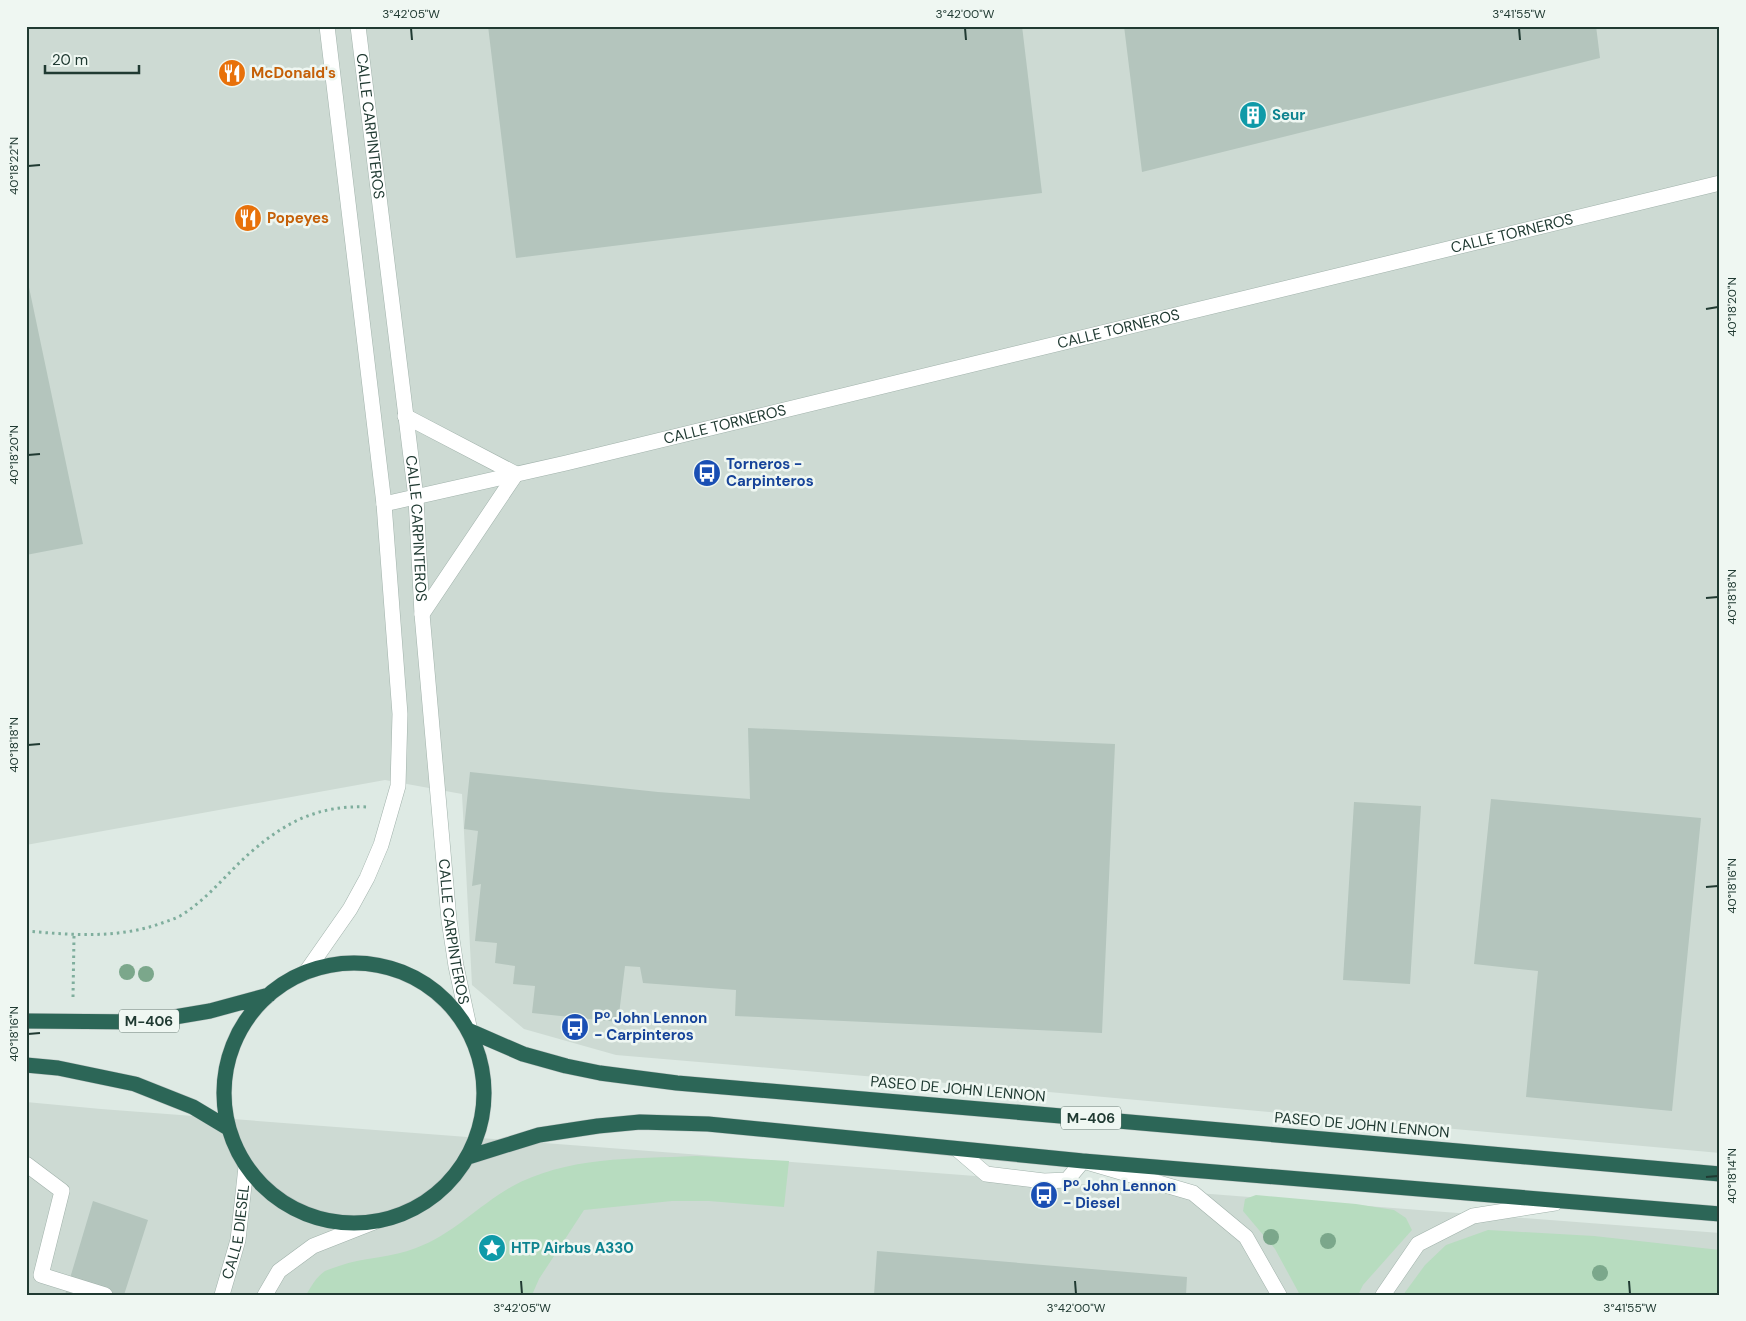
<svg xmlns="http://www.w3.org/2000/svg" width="1746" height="1321" font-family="'DM Sans',sans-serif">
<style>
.built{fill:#cddad3}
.green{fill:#b7dcbf}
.building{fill:#b4c5bd}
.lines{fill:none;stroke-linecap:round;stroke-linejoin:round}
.minor-casing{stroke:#a1b2ab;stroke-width:16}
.highway-casing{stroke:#bcc4c2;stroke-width:16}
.path{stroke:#7fae9d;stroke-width:3;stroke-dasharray:2.5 4;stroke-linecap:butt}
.minor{stroke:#fff;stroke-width:15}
.highway{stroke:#2c6657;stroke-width:15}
.tree{fill:#7ba78b}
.ticks{fill:none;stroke:#203a32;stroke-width:2}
.labels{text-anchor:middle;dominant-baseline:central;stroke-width:5;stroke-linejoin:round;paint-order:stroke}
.shield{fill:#eff7f2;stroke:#5e736c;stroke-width:1}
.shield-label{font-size:14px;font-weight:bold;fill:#203a32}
.food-label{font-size:15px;font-weight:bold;fill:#c56008;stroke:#eff7f2;text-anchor:start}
.culture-label{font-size:15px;font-weight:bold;fill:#0d838f;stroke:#eff7f2;text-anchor:start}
.street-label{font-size:15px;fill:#203a32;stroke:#eff7f2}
.transit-label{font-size:15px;font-weight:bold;fill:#164399;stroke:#eff7f2;text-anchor:start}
.neatline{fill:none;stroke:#203a32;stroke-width:2}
.ticks-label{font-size:12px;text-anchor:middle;fill:#203a32}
</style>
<rect width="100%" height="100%" fill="#deeae4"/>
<!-- built -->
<path class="built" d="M 26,26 L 1720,26 L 1720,1153 L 982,1086 L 616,1055 L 524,1029 L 472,985 L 462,794 L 385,780 L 26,845 Z
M 26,1102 L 101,1109 L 1720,1233 L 1720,1295 L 26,1295 Z"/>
<!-- green -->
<path class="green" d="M 696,1156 L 789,1161 L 784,1207 L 709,1201 L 672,1201 L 584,1210 L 539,1279 L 532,1295 L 306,1295 C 311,1287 316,1277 325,1271 C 329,1269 334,1268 339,1266 C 364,1257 391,1258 416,1248 C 452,1235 478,1206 511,1187 C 567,1156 633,1159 696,1156 Z
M 1256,1195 L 1356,1204 L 1394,1210 L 1406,1218 L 1412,1230 L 1363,1285 L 1358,1295 L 1300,1295 L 1275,1249 L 1243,1211 L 1245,1199 Z
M 1488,1230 L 1594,1236 L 1720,1250 L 1720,1295 L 1403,1295 L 1425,1265 L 1446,1245 Z"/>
<!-- building -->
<path class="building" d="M 488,26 L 1022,26 L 1042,193 L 516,258 Z
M 1124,26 L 1596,26 L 1600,58 L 1142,172 Z
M 26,273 L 83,544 L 26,555 Z
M 748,728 L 1115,744 L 1102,1033 L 735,1016 L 736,990 L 643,983 L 640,967 L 625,966 L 618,1022 L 532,1013 L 535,986 L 513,984 L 515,966 L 495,963 L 497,943 L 475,941 L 481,884 L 472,886 L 478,831 L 464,829 L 470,772 L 658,792 L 750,799 Z
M 1491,799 L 1701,818 L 1672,1111 L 1526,1097 L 1538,971 L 1474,964 Z
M 1354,802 L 1421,806 L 1410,984 L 1343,980 Z
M 93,1201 L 148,1220 L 124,1295 L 65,1295 Z
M 877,1251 L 1187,1277 L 1186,1295 L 874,1295 Z"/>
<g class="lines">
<!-- minor casing -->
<g class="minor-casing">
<g id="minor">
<path id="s1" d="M 358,26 L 416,498 L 422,614 L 449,920 L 456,966 L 470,1031"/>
<path d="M 405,416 L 516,474 L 422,614"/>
<path id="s2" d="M 384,504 L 566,463 L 1720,183"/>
<path d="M 306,972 L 350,909 L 367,878 L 381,845 L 398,786 L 400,714 L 384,504 L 327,26"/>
<path d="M 958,1150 L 986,1174 L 1044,1181 L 1067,1180 L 1083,1161 L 1193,1193 L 1246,1237 L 1279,1295"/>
<path d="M 26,1164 L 62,1191 L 41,1275 L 105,1295"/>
<path id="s3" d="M 222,1295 L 238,1240 L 246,1167"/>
<path d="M 265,1295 L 279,1271 L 313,1246 L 374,1222"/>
<path d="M 1383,1295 L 1418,1244 L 1473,1216 L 1555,1203"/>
</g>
</g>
<!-- highway casing -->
<g class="highway-casing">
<path id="highway" d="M224 1093a130 130 0 1 1 260 0a130 130 0 1 1-260 0Z
M 26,1021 L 145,1022 L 210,1011 L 269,995
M 470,1031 L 523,1054 L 566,1066 L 600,1073 L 677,1083 L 1084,1118 L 1720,1174
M 26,1065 L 58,1068 L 135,1084 L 193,1107 L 228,1128
M 468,1157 L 539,1135 L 598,1126 L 640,1122 L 708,1124 L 1083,1161 L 1720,1214"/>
</g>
<!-- path -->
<path class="path" d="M 26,931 C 72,935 118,939 162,923 C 168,921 174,919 180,916 C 208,899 227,873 251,852 C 287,821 319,805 368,807
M 73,997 L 74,936"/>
<!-- minor -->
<use href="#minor" class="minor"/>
<!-- highway -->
<use href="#highway" class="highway"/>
</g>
<!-- trees -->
<g class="tree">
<circle cx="127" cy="972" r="8"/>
<circle cx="146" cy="974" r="8"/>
<circle cx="1271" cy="1237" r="8"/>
<circle cx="1328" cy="1241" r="8"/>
<circle cx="1600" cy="1273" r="8"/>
</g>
<!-- ticks -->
<path class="ticks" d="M 411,28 L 412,40M 965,28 L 966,40M 1519,28 L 1520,40M 28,166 L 40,165M 1706,309 L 1718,307M 28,455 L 40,454M 1706,598 L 1718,597M 28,745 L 40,744M 1706,887 L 1718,886M 28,1034 L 40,1033M 1706,1177 L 1718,1176M 521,1281 L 522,1294M 1075,1281 L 1076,1294M 1629,1281 L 1630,1294"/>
<!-- icons -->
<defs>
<g id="restaurant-disc" transform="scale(1.4375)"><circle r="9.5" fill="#e8710a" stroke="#eff7f2"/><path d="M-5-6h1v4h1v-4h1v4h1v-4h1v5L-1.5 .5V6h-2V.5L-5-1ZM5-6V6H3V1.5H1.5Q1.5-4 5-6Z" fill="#fff"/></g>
<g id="building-disc" transform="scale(1.4375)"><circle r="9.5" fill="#0f9aa8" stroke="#eff7f2"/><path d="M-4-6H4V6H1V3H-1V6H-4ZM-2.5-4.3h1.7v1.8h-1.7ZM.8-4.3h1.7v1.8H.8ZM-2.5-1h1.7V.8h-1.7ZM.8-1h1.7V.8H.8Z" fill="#fff"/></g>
<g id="bus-disc" transform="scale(1.4375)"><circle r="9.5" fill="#1a4fb4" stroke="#eff7f2"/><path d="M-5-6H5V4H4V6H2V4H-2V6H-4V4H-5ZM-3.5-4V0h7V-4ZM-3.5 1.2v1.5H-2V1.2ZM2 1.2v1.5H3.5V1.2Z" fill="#fff"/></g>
<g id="sight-disc" transform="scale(1.4375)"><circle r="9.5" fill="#0f9aa8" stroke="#eff7f2"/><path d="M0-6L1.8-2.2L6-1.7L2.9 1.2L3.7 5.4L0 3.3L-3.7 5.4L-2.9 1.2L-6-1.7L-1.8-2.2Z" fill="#fff"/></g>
</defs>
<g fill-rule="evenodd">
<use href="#restaurant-disc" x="232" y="73"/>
<use href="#building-disc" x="1253" y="115"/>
<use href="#restaurant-disc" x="248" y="218"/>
<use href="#bus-disc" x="707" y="473"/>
<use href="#bus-disc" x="575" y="1027"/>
<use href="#bus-disc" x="1044" y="1195"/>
<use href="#sight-disc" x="492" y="1248"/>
</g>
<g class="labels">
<!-- shield labels -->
<g class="shield">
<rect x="119" y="1009.5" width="60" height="23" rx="4"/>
<rect x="1061" y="1106.5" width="60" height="23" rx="4"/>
</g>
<g class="shield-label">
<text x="149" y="1021">M-406</text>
<text x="1091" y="1118">M-406</text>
</g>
<!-- food labels -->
<g class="food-label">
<text x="251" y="73">McDonald's</text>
<text x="267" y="218">Popeyes</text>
</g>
<!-- culture labels -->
<g class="culture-label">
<text x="1272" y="115">Seur</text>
<text x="511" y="1248">HTP Airbus A330</text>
</g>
<!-- street labels -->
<g class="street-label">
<text stroke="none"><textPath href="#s1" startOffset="101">CALLE CARPINTEROS</textPath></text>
<text stroke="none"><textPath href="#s2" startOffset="1160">CALLE TORNEROS</textPath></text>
<text stroke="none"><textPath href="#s2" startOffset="755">CALLE TORNEROS</textPath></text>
<text stroke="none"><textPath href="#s2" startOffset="350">CALLE TORNEROS</textPath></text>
<text stroke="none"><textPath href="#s1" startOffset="506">CALLE CARPINTEROS</textPath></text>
<text stroke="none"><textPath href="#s1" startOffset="911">CALLE CARPINTEROS</textPath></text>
<text transform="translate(958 1089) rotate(5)">PASEO DE JOHN LENNON</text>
<text transform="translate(1362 1125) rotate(5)">PASEO DE JOHN LENNON</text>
<text stroke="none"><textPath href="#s3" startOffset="65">CALLE DIESEL</textPath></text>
</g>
<!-- transit labels -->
<g class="transit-label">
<text x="726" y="464">Torneros -<tspan x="726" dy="17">Carpinteros</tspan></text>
<text x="594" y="1018">Pº John Lennon<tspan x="594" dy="17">- Carpinteros</tspan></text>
<text x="1063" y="1186">Pº John Lennon<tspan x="1063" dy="17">- Diesel</tspan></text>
</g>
</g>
<!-- border -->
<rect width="1746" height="1321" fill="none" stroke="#eff7f2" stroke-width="55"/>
<!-- scale -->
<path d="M45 65v8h94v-8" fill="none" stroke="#203a32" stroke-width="2.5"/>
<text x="52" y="65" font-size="15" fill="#203a32" stroke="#eff7f2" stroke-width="4" paint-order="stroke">20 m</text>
<rect x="28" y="28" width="1690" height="1266" class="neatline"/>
<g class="ticks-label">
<text x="411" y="18">3°42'05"W</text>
<text x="965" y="18">3°42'00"W</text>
<text x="1519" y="18">3°41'55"W</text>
<text transform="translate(14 166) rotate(-90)" y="4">40°18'22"N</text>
<text transform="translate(1732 307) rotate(-90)" y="4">40°18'20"N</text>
<text transform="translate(14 455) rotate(-90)" y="4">40°18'20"N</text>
<text transform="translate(1732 597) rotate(-90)" y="4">40°18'18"N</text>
<text transform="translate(14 745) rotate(-90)" y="4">40°18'18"N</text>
<text transform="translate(1732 886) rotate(-90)" y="4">40°18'16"N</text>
<text transform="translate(14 1034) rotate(-90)" y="4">40°18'16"N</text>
<text transform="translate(1732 1176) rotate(-90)" y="4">40°18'14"N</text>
<text x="522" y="1312">3°42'05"W</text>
<text x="1076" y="1312">3°42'00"W</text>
<text x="1630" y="1312">3°41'55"W</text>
</g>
</svg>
